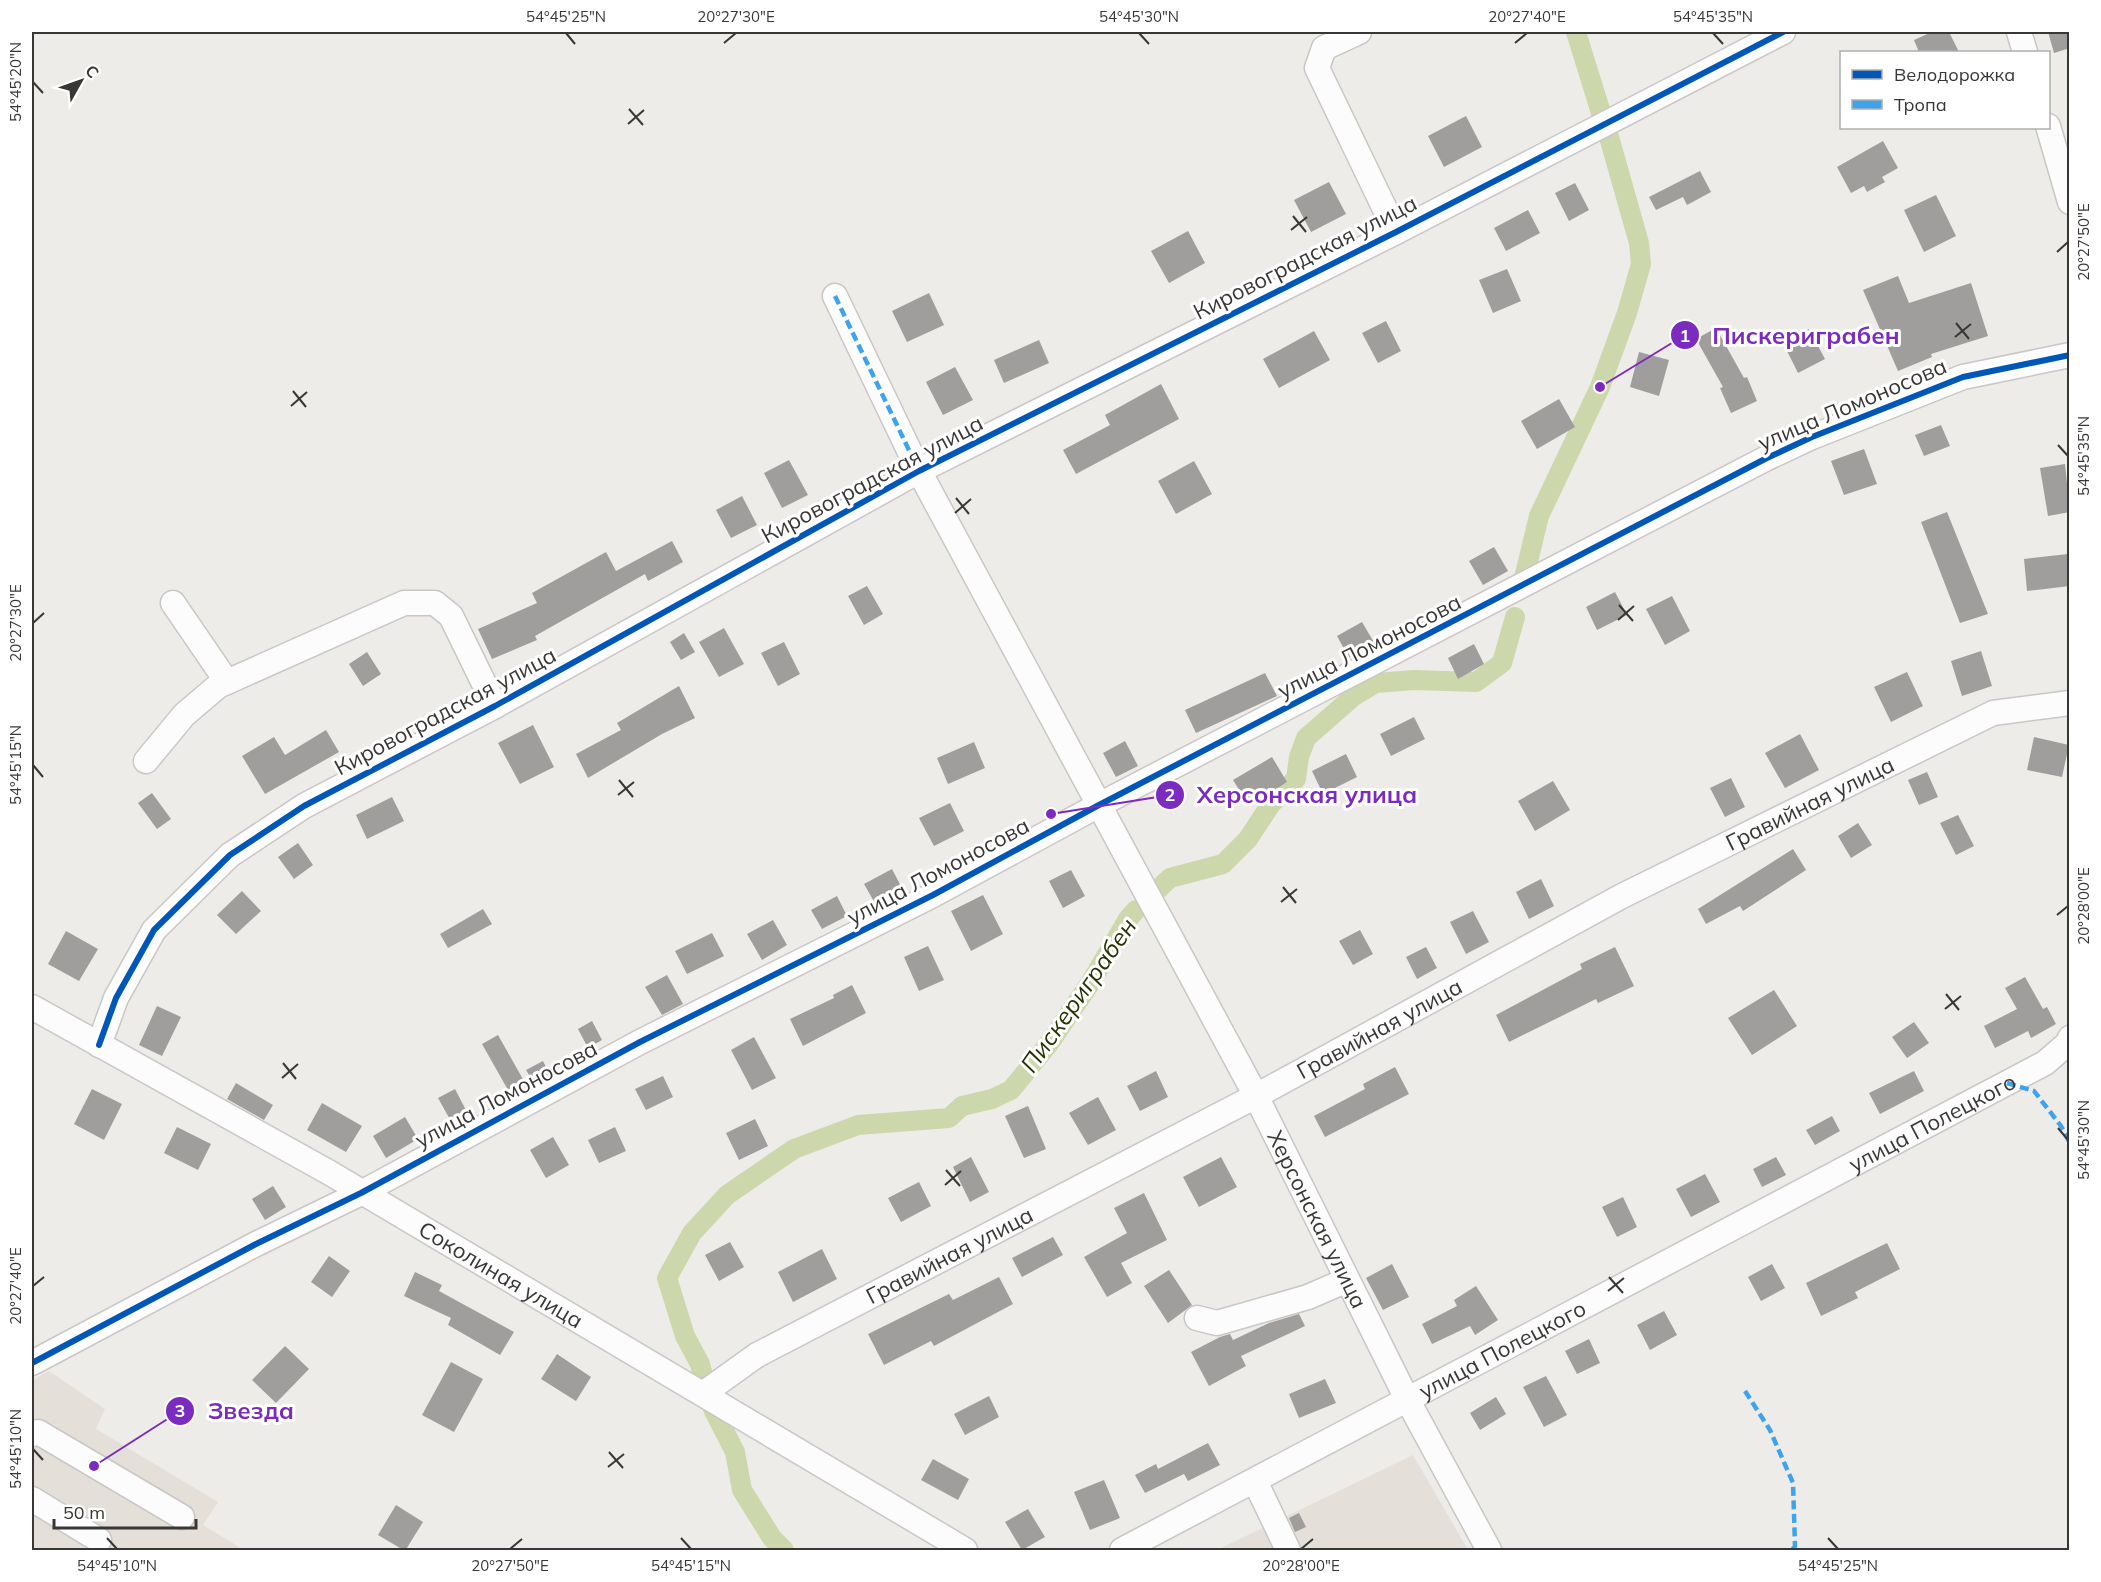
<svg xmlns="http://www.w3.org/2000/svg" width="2101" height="1582" font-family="Mulish,sans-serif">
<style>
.built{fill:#e4dfd8}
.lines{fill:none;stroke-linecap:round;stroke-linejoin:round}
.canal{stroke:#ccd8ab;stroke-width:20}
.building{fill:#9f9e9c}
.minor-casing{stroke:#c9c7c5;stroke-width:27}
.minor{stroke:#fcfcfc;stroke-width:24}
.quiet{stroke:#3fa3eb;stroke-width:4.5;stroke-dasharray:9 4.5;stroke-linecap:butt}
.cycleway-casing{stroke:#fff;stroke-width:10}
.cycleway{stroke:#0057b8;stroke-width:6}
.ticks{fill:none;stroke:#383735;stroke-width:2}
.labels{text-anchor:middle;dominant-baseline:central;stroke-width:6;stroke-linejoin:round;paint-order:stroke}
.street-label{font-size:22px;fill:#383735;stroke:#fff}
.water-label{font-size:24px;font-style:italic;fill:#273202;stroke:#fff}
.leader{fill:none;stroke:#7b2cbf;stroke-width:2}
.callout-dot{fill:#7b2cbf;stroke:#fff;stroke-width:2}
.mark-label{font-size:18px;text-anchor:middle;font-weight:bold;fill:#fff}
.callout-label{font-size:24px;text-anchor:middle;font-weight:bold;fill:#7b2cbf;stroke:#fff;stroke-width:6;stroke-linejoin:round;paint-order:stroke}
.neatline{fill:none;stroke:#383735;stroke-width:2}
.ticks-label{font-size:15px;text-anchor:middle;fill:#383735}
</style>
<rect width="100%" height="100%" fill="#eeece9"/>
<!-- built -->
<path class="built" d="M 49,1371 L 105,1409 L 96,1429 L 218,1502 L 203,1525 L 244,1550 L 32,1550 L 32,1380 Z
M 1413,1455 L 1468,1550 L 1217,1550 Z"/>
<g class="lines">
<!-- canal -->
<path class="canal" d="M 1576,32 L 1602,116
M 1524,578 L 1539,516 L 1600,387 L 1627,313 L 1641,264 L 1639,243 L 1609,137
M 1152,895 L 1170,878 L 1223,864 L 1248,839 L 1271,804 L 1296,779 L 1299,757 L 1306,738 L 1354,696 L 1376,683 L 1414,680 L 1476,682 L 1502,663 L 1515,617
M 705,1384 L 700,1364 L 685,1336 L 667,1278 L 692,1233 L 727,1195 L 794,1149 L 858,1125 L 949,1118 L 962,1106 L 992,1099 L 1011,1090 L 1048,1045 L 1089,985 L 1128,919 L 1136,910
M 713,1409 L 735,1452 L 742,1490 L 772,1538 L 784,1550"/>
</g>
<!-- building -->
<path class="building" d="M 1932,32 L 1949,32 L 1959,52 L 1919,52 L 1914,40 Z
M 2048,32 L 2070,32 L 2070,48 L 2054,53 Z
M 1466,116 L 1482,147 L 1444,167 L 1428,136 Z
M 1883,141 L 1898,168 L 1882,177 L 1885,182 L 1867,192 L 1864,186 L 1851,193 L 1837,167 Z
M 1700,171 L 1711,192 L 1687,205 L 1683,197 L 1656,210 L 1649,197 Z
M 1329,182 L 1346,214 L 1311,232 L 1294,200 Z
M 1575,183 L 1589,210 L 1569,221 L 1555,193 Z
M 1936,195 L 1956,236 L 1924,252 L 1904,210 Z
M 1528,210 L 1540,233 L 1506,251 L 1494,228 Z
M 1188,231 L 1205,263 L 1169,283 L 1151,251 Z
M 1507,269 L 1521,301 L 1493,313 L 1479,280 Z
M 1898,276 L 1909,303 L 1971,283 L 1988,336 L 1931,354 L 1932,357 L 1898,371 L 1863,290 Z
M 929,293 L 944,325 L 907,342 L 892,311 Z
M 1386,321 L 1401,351 L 1378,363 L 1362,333 Z
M 1716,328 L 1744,378 L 1747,377 L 1757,401 L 1731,413 L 1720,388 L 1723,387 L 1696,339 Z
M 1809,329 L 1825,359 L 1798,373 L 1783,343 Z
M 1314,331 L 1330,360 L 1279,388 L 1263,359 Z
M 1039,340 L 1049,363 L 1004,383 L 994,360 Z
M 1639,352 L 1669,360 L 1659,396 L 1630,387 Z
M 955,367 L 973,400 L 943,415 L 926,382 Z
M 1161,384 L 1179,419 L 1076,474 L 1063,450 L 1110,425 L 1105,415 Z
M 1559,399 L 1575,427 L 1537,449 L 1521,421 Z
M 1941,425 L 1950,446 L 1924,456 L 1915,435 Z
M 1864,449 L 1877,484 L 1844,495 L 1831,461 Z
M 789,460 L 808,495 L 782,508 L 764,473 Z
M 1194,461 L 1212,494 L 1176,514 L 1158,481 Z
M 2065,464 L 2070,512 L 2048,516 L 2040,468 Z
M 742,496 L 757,525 L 731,538 L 716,510 Z
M 1947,512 L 1988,614 L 1960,623 L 1921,522 Z
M 672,541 L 683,562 L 648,581 L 645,574 L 535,636 L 537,640 L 492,659 L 478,629 L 537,603 L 532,593 L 606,552 L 616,571 Z
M 1494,547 L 1508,571 L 1483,585 L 1469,561 Z
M 2068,554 L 2070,586 L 2027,591 L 2024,559 Z
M 867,586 L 883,614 L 864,625 L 848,596 Z
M 1615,592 L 1627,615 L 1597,630 L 1586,607 Z
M 1672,596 L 1690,631 L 1665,645 L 1646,609 Z
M 1362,622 L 1375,644 L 1349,658 L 1337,636 Z
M 724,628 L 744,664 L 719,677 L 699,642 Z
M 684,633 L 695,652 L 681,660 L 670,642 Z
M 784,642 L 800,674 L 778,686 L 761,653 Z
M 1474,644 L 1484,664 L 1458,679 L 1448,658 Z
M 1981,651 L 1992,686 L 1962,696 L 1951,661 Z
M 367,652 L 381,674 L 363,686 L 349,664 Z
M 1907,672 L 1923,706 L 1891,722 L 1874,687 Z
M 1265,673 L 1277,696 L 1196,733 L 1185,710 Z
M 679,686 L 695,718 L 662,734 L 588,778 L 576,754 L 621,730 L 617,723 Z
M 1414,717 L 1425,739 L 1391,756 L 1380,734 Z
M 533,725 L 554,767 L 520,784 L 498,743 Z
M 326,730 L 339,752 L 265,794 L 242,756 L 274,737 L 285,755 Z
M 1800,734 L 1819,770 L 1785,788 L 1765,753 Z
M 2034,737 L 2069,745 L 2062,777 L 2027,770 Z
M 1125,741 L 1138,766 L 1116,777 L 1103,753 Z
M 974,742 L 985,768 L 948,784 L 937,758 Z
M 1346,754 L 1357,777 L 1323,794 L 1312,771 Z
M 1272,757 L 1287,782 L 1249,806 L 1233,780 Z
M 1927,772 L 1938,797 L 1919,805 L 1908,780 Z
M 1731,778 L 1745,807 L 1725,817 L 1710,788 Z
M 1553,781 L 1570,810 L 1535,831 L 1518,801 Z
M 152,793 L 171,819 L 157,829 L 138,803 Z
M 392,797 L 404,821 L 367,839 L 356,815 Z
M 950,803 L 964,831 L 934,846 L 919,818 Z
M 1958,815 L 1974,846 L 1956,855 L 1940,823 Z
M 1858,823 L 1872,845 L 1851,858 L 1838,836 Z
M 298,843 L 313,865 L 294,879 L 278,857 Z
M 1793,849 L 1806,870 L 1743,911 L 1740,906 L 1706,924 L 1698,909 Z
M 892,869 L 903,890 L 876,905 L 864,884 Z
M 1071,870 L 1085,896 L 1063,908 L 1049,881 Z
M 1541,879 L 1554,906 L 1529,919 L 1516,892 Z
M 242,891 L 261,911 L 236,934 L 217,915 Z
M 983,895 L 1003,934 L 971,951 L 951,911 Z
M 837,896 L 847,916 L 822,929 L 811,910 Z
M 483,909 L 492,924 L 448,948 L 440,934 Z
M 1473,911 L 1489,942 L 1466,954 L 1450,922 Z
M 773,920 L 787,945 L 762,960 L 747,934 Z
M 1360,930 L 1373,954 L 1353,965 L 1339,941 Z
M 66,931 L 98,949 L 79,981 L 48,964 Z
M 712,933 L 724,956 L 687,974 L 675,951 Z
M 928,946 L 944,980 L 919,991 L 904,957 Z
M 1426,947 L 1437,968 L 1417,979 L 1406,957 Z
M 1615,947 L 1634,986 L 1598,1003 L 1596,999 L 1509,1042 L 1496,1015 L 1582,969 L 1580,964 Z
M 667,975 L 683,1004 L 662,1015 L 645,987 Z
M 2025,977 L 2043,1009 L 2047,1007 L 2056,1024 L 2031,1038 L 2028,1031 L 1995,1048 L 1984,1026 L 2017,1009 L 2005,988 Z
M 852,985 L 866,1013 L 803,1046 L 790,1019 L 834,998 L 833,995 Z
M 1774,990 L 1797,1026 L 1752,1055 L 1728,1018 Z
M 157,1006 L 181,1017 L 162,1056 L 139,1045 Z
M 592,1021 L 602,1040 L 588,1048 L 578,1029 Z
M 1914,1022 L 1929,1043 L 1907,1058 L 1892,1037 Z
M 498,1035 L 524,1081 L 508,1090 L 482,1044 Z
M 754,1037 L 776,1078 L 752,1090 L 731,1050 Z
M 543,1061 L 550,1075 L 534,1083 L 526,1070 Z
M 1395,1067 L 1409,1094 L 1325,1137 L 1314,1116 L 1365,1089 L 1363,1084 Z
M 1156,1071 L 1168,1097 L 1140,1111 L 1127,1086 Z
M 1914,1071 L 1924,1091 L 1880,1114 L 1869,1093 Z
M 663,1076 L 673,1097 L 646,1110 L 635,1089 Z
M 236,1083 L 273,1105 L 264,1120 L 227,1099 Z
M 92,1089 L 122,1104 L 104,1140 L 74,1124 Z
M 455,1089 L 468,1114 L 452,1123 L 438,1098 Z
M 1098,1097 L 1116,1130 L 1088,1145 L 1069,1113 Z
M 322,1103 L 362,1126 L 346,1152 L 307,1130 Z
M 1028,1106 L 1046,1149 L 1024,1158 L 1005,1116 Z
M 1832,1116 L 1840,1131 L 1815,1145 L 1806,1130 Z
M 405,1117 L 418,1139 L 386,1158 L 373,1136 Z
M 755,1119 L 768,1146 L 739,1160 L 726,1133 Z
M 177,1127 L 211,1144 L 198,1170 L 164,1153 Z
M 615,1127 L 626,1151 L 599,1163 L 588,1140 Z
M 553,1137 L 569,1165 L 546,1178 L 530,1150 Z
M 971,1157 L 989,1192 L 970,1202 L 953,1167 Z
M 1221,1157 L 1237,1187 L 1199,1207 L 1183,1177 Z
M 1776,1157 L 1786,1175 L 1762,1187 L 1753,1169 Z
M 1705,1174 L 1720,1202 L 1691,1217 L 1676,1189 Z
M 919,1182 L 931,1206 L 901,1222 L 888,1198 Z
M 273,1186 L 286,1207 L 265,1220 L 252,1199 Z
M 1144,1193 L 1167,1240 L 1121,1263 L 1132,1283 L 1107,1297 L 1084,1257 L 1127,1233 L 1114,1208 Z
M 1623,1197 L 1637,1227 L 1617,1237 L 1602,1207 Z
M 1053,1237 L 1063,1255 L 1022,1277 L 1012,1258 Z
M 730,1242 L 744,1267 L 719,1281 L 705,1255 Z
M 1887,1243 L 1900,1269 L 1855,1292 L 1858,1298 L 1821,1316 L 1806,1283 Z
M 822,1249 L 837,1279 L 793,1302 L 778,1272 Z
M 329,1256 L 350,1271 L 332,1297 L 311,1282 Z
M 1392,1264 L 1409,1297 L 1383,1310 L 1366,1278 Z
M 1772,1264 L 1785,1288 L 1761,1301 L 1748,1277 Z
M 1169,1270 L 1192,1305 L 1168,1323 L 1144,1286 Z
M 415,1272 L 442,1285 L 439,1291 L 514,1332 L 500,1355 L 448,1325 L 451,1318 L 404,1296 Z
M 999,1277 L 1013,1304 L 934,1346 L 931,1341 L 884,1365 L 868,1334 L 949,1294 L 953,1300 Z
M 1476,1286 L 1498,1320 L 1475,1335 L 1470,1326 L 1432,1344 L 1422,1324 L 1457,1306 L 1454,1300 Z
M 1664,1311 L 1677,1335 L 1650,1350 L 1637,1325 Z
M 1299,1314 L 1305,1326 L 1241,1356 L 1246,1366 L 1209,1386 L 1191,1352 L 1220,1337 L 1230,1334 L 1233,1340 L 1269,1323 Z
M 1589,1339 L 1600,1363 L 1577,1374 L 1565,1351 Z
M 285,1346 L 309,1369 L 276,1403 L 252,1380 Z
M 557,1354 L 591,1377 L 576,1401 L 541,1379 Z
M 451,1362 L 483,1379 L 454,1432 L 422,1415 Z
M 1546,1376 L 1567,1415 L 1544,1427 L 1523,1387 Z
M 1325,1379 L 1336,1403 L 1299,1418 L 1289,1394 Z
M 989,1396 L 999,1417 L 965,1435 L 954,1414 Z
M 1496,1397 L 1506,1414 L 1480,1430 L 1470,1413 Z
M 1208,1443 L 1220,1465 L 1188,1481 L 1184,1474 L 1145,1493 L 1135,1475 L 1156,1464 L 1158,1469 Z
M 933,1459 L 969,1479 L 958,1500 L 921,1480 Z
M 1104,1480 L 1120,1518 L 1090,1530 L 1074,1492 Z
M 396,1505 L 423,1522 L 405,1551 L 378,1535 Z
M 1028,1509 L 1045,1537 L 1022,1550 L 1005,1522 Z
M 1299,1513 L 1306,1527 L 1295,1532 L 1289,1518 Z"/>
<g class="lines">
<!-- minor casing -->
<g class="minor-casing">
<g id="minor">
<path d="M 1359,32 L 1324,48 L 1317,68 L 1396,232"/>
<path d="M 2019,32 L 2025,52"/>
<path d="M 2048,126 L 2070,202"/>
<path id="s1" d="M 835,296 L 919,471 L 1256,1096 L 1407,1399 L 1489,1550"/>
<path d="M 173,603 L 227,682"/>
<path d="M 146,761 L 184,715 L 218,686 L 404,603 L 435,603 L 451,616 L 495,706"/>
<path id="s2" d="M 32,1007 L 330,1173 L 965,1550"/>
<path d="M 99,1045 L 116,998 L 154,930 L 230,855 L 304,806 L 495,706 L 919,471 L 1396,232 L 1783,32"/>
<path d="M 1197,1318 L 1217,1323 L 1308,1297 L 1347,1280"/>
<path d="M 32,1363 L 256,1244 L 361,1193 L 640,1042 L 933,895 L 1099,805 L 1765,459 L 1812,437 L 1963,377 L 2070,355"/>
<path id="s3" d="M 704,1393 L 757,1355 L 1256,1096 L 1622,896 L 1993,713 L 2070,703"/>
<path d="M 32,1434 L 38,1432 L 182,1517"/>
<path d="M 1255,1481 L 1288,1550"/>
<path d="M 32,1499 L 99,1540"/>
<path id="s4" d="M 1122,1550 L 2045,1063 L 2067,1044 L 2070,1038"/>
</g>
</g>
<!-- minor -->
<use href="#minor" class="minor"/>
<!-- quiet -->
<path class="quiet" d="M 835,296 L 919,471
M 2007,1083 L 2034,1091 L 2061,1126 L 2070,1143
M 1745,1391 L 1770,1430 L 1793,1483 L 1795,1546 L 1792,1550"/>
<!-- cycleway casing -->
<g class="cycleway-casing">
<path id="cycleway" d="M 99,1045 L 116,998 L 154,930 L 230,855 L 304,806 L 495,706 L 919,471 L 1396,232 L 1783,32
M 32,1363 L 256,1244 L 361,1193 L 640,1042 L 933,895 L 1099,805 L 1765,459 L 1812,437 L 1963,377 L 2070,355"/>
</g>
<!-- cycleway -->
<use href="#cycleway" class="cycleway"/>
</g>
<!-- ticks -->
<path class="ticks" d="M 566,33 L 575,44M 1139,33 L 1149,44M 1713,33 L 1723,44M 724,43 L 736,33M 1515,43 L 1527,33M 33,82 L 43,93M 629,109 L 643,125M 628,124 L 644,110M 1293,216 L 1306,232M 1291,230 L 1307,217M 2057,252 L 2068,242M 1956,323 L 1969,339M 1955,337 L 1971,324M 293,391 L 306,407M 291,406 L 307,392M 2058,445 L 2068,456M 956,498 L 969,514M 955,513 L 971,499M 1619,605 L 1633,621M 1618,620 L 1634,606M 33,623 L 44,613M 33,765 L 43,777M 619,780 L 633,797M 618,795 L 634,782M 1283,887 L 1296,903M 1281,902 L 1297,889M 2057,915 L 2068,906M 1946,994 L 1959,1010M 1945,1009 L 1961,996M 283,1063 L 296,1079M 282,1078 L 298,1064M 2058,1128 L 2068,1140M 946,1170 L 960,1186M 945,1185 L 961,1171M 1609,1277 L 1623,1293M 33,1286 L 44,1277M 1608,1291 L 1624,1278M 33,1449 L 43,1460M 609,1452 L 623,1468M 608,1467 L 624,1454M 107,1538 L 117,1549M 681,1538 L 691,1549M 1828,1538 L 1838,1549M 510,1549 L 522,1539M 1301,1549 L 1313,1539"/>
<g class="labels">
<!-- street labels -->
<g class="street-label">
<text transform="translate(1305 257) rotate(-27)">Кировоградская улица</text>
<text transform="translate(1852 404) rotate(-23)">улица Ломоносова</text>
<text transform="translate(872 479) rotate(-28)">Кировоградская улица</text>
<text transform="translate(1369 646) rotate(-27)">улица Ломоносова</text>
<text transform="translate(445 711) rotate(-28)">Кировоградская улица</text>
<text stroke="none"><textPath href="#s3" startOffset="1254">Гравийная улица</textPath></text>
<text transform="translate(938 871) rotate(-28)">улица Ломоносова</text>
<text stroke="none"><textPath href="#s3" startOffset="768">Гравийная улица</textPath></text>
<text transform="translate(506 1094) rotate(-28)">улица Ломоносова</text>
<text stroke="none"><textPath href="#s4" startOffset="916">улица Полецкого</textPath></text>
<text stroke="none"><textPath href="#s1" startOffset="1042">Херсонская улица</textPath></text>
<text stroke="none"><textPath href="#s3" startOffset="282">Гравийная улица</textPath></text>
<text stroke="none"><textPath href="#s2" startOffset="540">Соколиная улица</textPath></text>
<text stroke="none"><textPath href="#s4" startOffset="430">улица Полецкого</textPath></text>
</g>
<!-- water labels -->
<g class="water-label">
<text transform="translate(1078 995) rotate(-55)">Пискериграбен</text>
</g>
</g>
<!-- callouts -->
<path class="leader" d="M1600 387L1685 335M1051 814L1170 795M94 1466L180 1411"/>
<g class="callout-dot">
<circle cx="1600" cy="387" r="6"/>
<circle cx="1051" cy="814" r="6"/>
<circle cx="94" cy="1466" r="6"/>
<circle cx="1685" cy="335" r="15"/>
<circle cx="1170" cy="795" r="15"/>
<circle cx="180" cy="1411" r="15"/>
</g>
<g class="mark-label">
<text x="1685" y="342">1</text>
<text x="1170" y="801">2</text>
<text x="180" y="1417">3</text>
</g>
<g class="callout-label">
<text x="1806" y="344">Пискериграбен</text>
<text x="1307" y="803">Херсонская улица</text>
<text x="251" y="1419">Звезда</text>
</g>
<!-- border -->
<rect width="2101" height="1582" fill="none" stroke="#ffffff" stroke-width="66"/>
<!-- legend -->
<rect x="1840" y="51" width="210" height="78" fill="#ffffff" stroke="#afafae" stroke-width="1.5"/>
<rect x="1852" y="70" width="30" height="9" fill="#0057b8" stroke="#afafae" stroke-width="1.5"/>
<text x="1894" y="81" font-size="18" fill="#383735">Велодорожка</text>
<rect x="1852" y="100" width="30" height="9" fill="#3fa3eb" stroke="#afafae" stroke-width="1.5"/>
<text x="1894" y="111" font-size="18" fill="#383735">Тропа</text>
<!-- north arrow -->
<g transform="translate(81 81) rotate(50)" stroke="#ffffff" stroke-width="4.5" paint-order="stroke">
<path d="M0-4.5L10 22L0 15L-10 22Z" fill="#383735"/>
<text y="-9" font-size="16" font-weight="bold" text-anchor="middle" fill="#383735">С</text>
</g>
<!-- scale -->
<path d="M54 1519v9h142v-9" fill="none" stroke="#383735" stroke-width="3"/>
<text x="63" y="1519" font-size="18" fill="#383735" stroke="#ffffff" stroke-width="4.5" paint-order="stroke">50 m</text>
<rect x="33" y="33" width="2035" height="1516" class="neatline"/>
<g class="ticks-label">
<text x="566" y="22">54°45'25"N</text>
<text x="736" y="22">20°27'30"E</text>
<text x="1139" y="22">54°45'30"N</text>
<text x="1527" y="22">20°27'40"E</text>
<text x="1713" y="22">54°45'35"N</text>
<text transform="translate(16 82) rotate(-90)" y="5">54°45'20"N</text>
<text transform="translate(2084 242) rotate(-90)" y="5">20°27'50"E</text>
<text transform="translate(2084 456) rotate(-90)" y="5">54°45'35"N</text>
<text transform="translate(16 623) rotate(-90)" y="5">20°27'30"E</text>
<text transform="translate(16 765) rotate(-90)" y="5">54°45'15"N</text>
<text transform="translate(2084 906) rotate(-90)" y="5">20°28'00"E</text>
<text transform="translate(2084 1140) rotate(-90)" y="5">54°45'30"N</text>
<text transform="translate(16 1286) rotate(-90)" y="5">20°27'40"E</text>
<text transform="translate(16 1449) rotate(-90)" y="5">54°45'10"N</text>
<text x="117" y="1571">54°45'10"N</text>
<text x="510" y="1571">20°27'50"E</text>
<text x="691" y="1571">54°45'15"N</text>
<text x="1301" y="1571">20°28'00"E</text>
<text x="1838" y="1571">54°45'25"N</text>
</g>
</svg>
